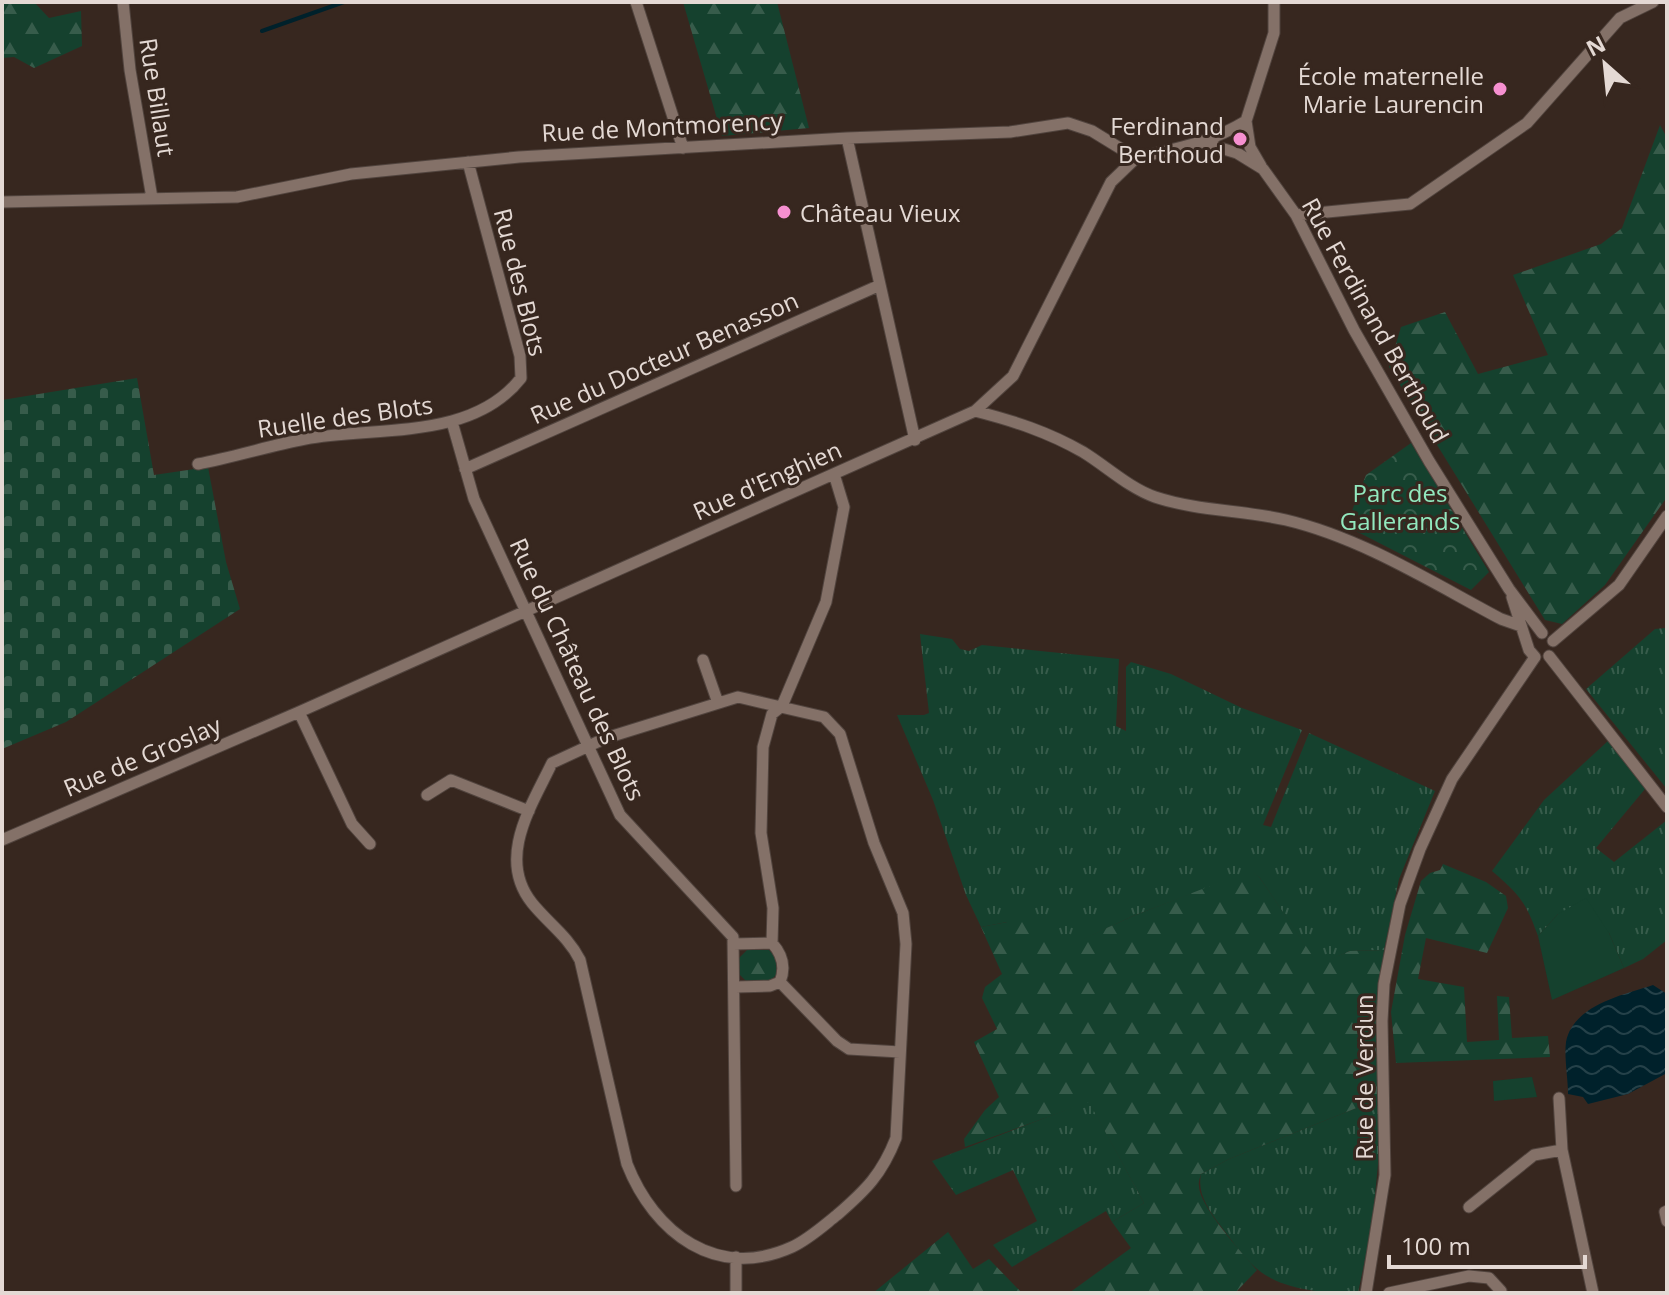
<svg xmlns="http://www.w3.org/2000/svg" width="1669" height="1295" font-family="'Open Sans',sans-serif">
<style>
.grass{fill:url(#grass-tufts)}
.forest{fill:url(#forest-firs)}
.cemetery{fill:url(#cemetery-stones)}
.park{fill:url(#park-crowns)}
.garden{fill:#15412e}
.water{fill:url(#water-waves)}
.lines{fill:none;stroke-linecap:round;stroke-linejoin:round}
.stream{stroke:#00212b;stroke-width:4}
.street-casing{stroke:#51443e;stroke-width:13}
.street{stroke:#847168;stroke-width:11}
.poi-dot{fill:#f690d0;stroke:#37271f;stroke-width:3}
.labels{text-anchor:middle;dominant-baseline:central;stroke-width:6;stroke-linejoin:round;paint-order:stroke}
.poi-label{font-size:24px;fill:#e4d9d4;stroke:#37271f;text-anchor:end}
.street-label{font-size:24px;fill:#e4d9d4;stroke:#37271f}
.park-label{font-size:24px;fill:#92e8be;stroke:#37271f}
</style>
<defs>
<pattern id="grass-tufts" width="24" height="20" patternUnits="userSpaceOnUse" patternTransform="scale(2)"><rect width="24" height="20" fill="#15412e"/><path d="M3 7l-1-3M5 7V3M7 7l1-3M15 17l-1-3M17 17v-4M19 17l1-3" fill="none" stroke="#375c4b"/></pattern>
<pattern id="forest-firs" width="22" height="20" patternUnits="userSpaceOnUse" patternTransform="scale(2)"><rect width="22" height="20" fill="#15412e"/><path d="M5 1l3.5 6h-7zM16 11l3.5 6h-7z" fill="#375c4b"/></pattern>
<pattern id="cemetery-stones" width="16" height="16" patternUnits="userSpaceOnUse" patternTransform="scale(2)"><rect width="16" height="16" fill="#15412e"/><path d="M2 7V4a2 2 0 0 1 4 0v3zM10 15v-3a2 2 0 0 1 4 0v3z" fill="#375c4b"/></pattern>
<pattern id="park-crowns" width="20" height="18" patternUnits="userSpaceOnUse" patternTransform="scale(2)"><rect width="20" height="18" fill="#15412e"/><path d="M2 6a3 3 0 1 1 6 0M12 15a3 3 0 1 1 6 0" fill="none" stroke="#375c4b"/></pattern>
<pattern id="water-waves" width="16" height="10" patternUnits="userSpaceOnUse" patternTransform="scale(2)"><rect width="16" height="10" fill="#00212b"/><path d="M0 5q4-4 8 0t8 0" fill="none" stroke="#254149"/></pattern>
</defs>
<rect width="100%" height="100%" fill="#37271f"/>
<!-- grass -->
<path class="grass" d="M 1665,628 L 1667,631 L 1667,789 L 1586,689 L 1655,629 Z
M 920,634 L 952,639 L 960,649 L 969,651 L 982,645 L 1119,659 L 1116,726 L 1126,731 L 1126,667 L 1131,662 L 1171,674 L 1242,708 L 1302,730 L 1263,825 L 1271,827 L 1309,733 L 1435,791 L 1399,879 L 1384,950 L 1350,951 L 1318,965 L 1260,878 L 1251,871 L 1133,916 L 1052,954 L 1007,922 L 981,927 L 966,895 L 933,800 L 897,715 L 924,715 L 929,713 Z
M 1609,740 L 1645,789 L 1596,848 L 1614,862 L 1667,820 L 1667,940 L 1643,959 L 1624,968 L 1609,933 L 1558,914 L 1538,936 C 1526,902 1519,894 1492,871 L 1544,800 Z
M 1379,1099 L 1378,1164 L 1372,1226 L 1358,1293 C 1326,1293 1282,1291 1256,1268 C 1242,1256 1231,1239 1220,1225 C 1208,1209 1197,1193 1201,1174 L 1229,1159 Z
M 1089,1101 L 1144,1203 L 1112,1222 L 1106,1211 L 1012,1267 L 993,1245 L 1037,1221 L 1013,1170 L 956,1195 L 932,1161 Z"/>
<!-- forest -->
<path class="forest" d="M 2,2 L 34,2 L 49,18 L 81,11 L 82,46 L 34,68 L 14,57 L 2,58 Z
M 683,2 L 777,2 L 809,128 L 722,136 Z
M 1660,125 L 1667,138 L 1667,497 L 1605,585 L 1562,624 L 1545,620 L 1389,367 L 1401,327 L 1445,312 L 1478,374 L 1548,355 L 1513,275 L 1601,244 L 1622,228 Z
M 1443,864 L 1486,882 L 1506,896 L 1508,908 L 1487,953 L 1426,938 L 1418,979 L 1464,987 L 1467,1042 L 1499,1040 L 1497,996 L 1509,997 L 1512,1038 L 1548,1036 L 1550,1057 L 1396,1063 L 1391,1012 L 1405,935 L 1421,881 L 1430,873 L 1440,870 Z
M 1251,870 L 1260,878 L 1318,964 L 1350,951 L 1384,950 L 1376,1028 L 1379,1099 L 1229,1159 L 1201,1174 C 1200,1178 1198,1182 1199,1186 C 1199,1206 1243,1254 1257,1270 L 1235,1293 L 1069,1293 L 1131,1248 L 1112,1222 L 1144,1203 L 1089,1102 L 965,1147 L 964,1139 L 985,1110 L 999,1097 L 974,1042 L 997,1029 L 982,998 L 985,987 L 1002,974 L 981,927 L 1029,918 L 1052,953 L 1133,916 Z
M 747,950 L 769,950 L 776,958 L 777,974 L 770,981 L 747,982 L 739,974 L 738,959 Z
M 948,1232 L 973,1269 L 989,1259 L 1022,1293 L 873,1293 Z"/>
<!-- cemetery -->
<path class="cemetery" d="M 137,378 L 154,475 L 208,467 L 226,562 L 240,609 L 66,722 L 2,749 L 2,400 Z"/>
<!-- park -->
<path class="park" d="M 1411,443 L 1489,572 L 1471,590 L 1346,526 L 1366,475 Z"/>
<!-- garden -->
<path class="garden" d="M 1586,898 L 1609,933 L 1624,968 L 1552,1000 L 1538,936 L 1558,914 Z
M 1532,1077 L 1537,1097 L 1494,1101 L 1493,1081 Z"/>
<!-- water -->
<path class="water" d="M 1653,985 L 1667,994 L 1667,1073 L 1628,1094 L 1588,1104 L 1583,1097 L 1568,1094 C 1568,1078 1564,1058 1566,1042 C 1573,1005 1623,995 1653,985 Z"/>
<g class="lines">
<!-- stream -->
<path class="stream" d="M 262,31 L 344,2"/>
<!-- street casing -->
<g class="street-casing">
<path id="street" d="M 123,2 L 130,70 L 152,198
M 636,2 L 683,148
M 1246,121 L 1250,147 L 1261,166
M 847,138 L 915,440
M 1204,143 L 1237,153 L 1263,169 L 1296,215 L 1354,330 L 1429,461 L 1509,589 L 1542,633
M 2,202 L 237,197 L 351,174 L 519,157 L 847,138 L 1010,132 L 1068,123 L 1092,131 L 1136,158 C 1178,148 1208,144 1246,121 L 1274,33 L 1274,2
M 1296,215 L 1410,204 L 1527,123 L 1620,18 L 1653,2
M 975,411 C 1014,421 1048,432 1083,452 C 1106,466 1129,488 1155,497 C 1197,511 1243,510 1286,520 C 1362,538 1433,583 1501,619 L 1521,626
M 452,422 L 474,499 L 620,815 L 733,937 L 736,1186
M 198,464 C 234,457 269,446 305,439 C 376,426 472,441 521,378 L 520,356 L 468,162
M 465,469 L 880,285
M 834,474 L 844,507 L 826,602 L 782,706 L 772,714 L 763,747 L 761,833 L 773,908 L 772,943 C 782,954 786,967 780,982 L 837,1041 L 849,1049 L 900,1052
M 1512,597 L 1529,650 L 1535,657
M 1553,641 L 1619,585 L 1667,516
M 1549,656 L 1667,807
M 703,660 L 718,703
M 738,697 L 824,717 L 840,734 L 874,843 L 903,913 L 906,944 L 896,1138 C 882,1174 866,1190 837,1215 C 823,1226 809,1239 792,1247 C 717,1281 654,1233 627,1164 L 580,960 C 568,936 548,923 532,903 C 496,858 532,805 552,763 L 606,738 Z
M 299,712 L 352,824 L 370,844
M 427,795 L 451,780 L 529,811
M 2,840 L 299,712 L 975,411 L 1013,376 L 1111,182 L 1136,158
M 733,944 L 772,943
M 735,987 L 770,986 L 780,982
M 1559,1098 L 1562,1150 L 1593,1293
M 1469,1207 L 1534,1155 L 1562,1150
M 1667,1211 L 1665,1212 L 1667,1221
M 736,1293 L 736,1257
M 1366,1293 L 1385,1175 L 1382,1021 L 1384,984 L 1400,904 L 1420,849 L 1452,779 L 1535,657
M 1389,1293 L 1469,1276 L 1489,1278 L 1501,1291"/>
</g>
<!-- street -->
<use href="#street" class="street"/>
</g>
<!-- markers -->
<g class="poi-dot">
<circle cx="1500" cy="89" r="8"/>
<circle cx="1240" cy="139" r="8"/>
<circle cx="784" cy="212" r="8"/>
</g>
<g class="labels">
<!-- poi labels -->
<g class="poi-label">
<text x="1484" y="75">École maternelle<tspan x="1484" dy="28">Marie Laurencin</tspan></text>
<text x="1224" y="125">Ferdinand<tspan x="1224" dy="28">Berthoud</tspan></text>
<text x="800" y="212" text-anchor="start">Château Vieux</text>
</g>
<!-- street labels -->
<g class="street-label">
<text transform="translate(158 97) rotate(81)">Rue Billaut</text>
<text transform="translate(662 126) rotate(-3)">Rue de Montmorency</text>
<text transform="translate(521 282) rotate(76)">Rue des Blots</text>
<text transform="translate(1376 320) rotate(61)">Rue Ferdinand Berthoud</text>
<text transform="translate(664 357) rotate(-24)">Rue du Docteur Benasson</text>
<text transform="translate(345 416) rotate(-8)">Ruelle des Blots</text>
<text transform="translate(767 480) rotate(-24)">Rue d'Enghien</text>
<text transform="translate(578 669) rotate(65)">Rue du Château des Blots</text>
<text transform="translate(142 756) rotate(-23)">Rue de Groslay</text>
<text transform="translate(1363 1077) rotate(-90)">Rue de Verdun</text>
</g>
<!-- park labels -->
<g class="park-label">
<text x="1400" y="492">Parc des<tspan x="1400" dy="28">Gallerands</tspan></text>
</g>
</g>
<!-- border -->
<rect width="1669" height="1295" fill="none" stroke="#e4d9d4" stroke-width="8"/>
<!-- north arrow -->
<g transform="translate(1605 64) rotate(333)" stroke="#37271f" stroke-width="6" paint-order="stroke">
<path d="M0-6L14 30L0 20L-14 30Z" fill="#e4d9d4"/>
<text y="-12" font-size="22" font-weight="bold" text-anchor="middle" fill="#e4d9d4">N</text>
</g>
<!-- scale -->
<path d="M1389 1255v12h196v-12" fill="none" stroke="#e4d9d4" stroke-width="4"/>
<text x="1401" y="1255" font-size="24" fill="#e4d9d4" stroke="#37271f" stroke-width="6" paint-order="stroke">100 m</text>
</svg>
